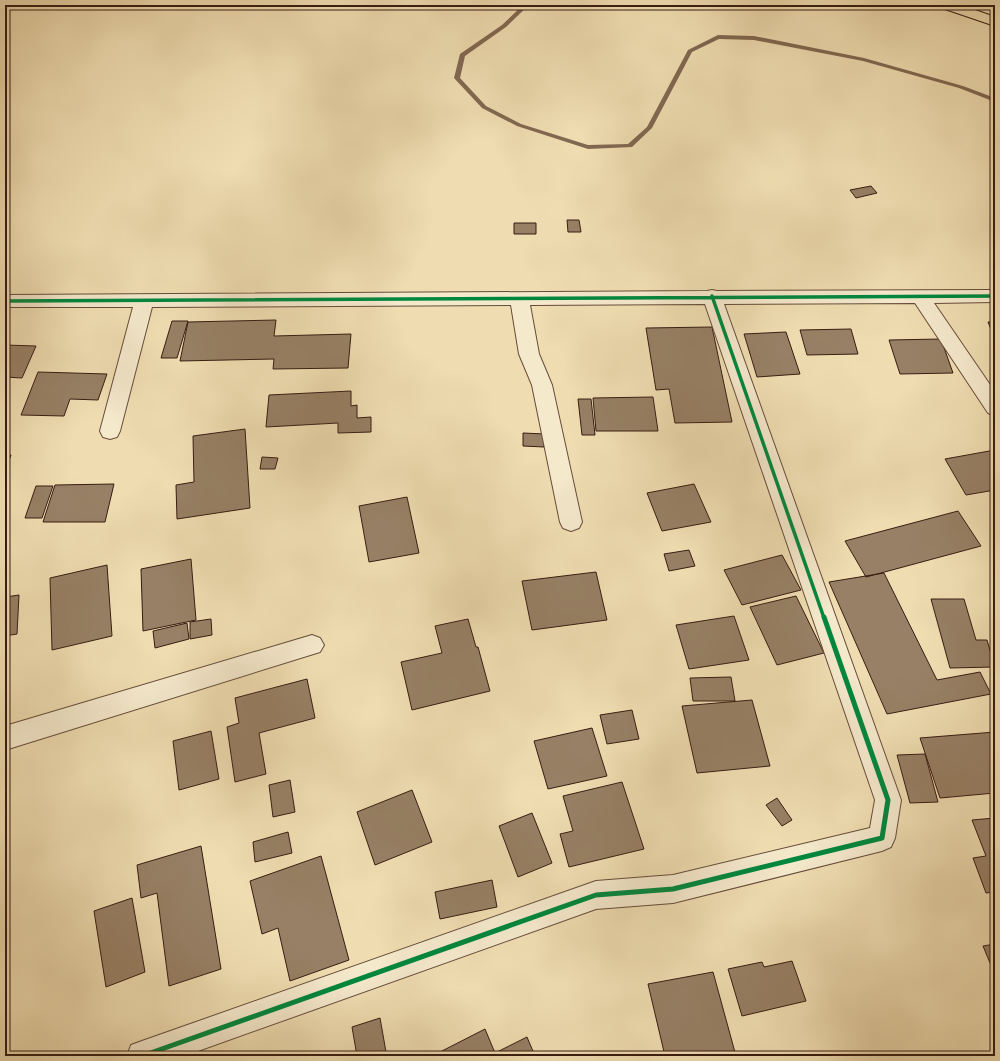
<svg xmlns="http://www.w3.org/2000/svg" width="1000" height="1061" font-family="'Gentium Book Plus',serif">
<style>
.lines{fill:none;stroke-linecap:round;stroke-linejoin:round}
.stream{fill:#816851;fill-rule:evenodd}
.building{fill:#978065;stroke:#381c12}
.street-casing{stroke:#664c3a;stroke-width:2}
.highway-casing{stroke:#381c12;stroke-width:2}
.street{fill:#f5e9cc;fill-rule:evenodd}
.highway{fill:#efddb1;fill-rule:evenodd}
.cycleway-far1-casing{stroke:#f5e9cc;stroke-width:6}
.cycleway-casing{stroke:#f5e9cc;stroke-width:8}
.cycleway-far1{stroke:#00873e;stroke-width:3.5}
.cycleway{stroke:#00873e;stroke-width:5}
</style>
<rect width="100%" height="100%" fill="#efddb1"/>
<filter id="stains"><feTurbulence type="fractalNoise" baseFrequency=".005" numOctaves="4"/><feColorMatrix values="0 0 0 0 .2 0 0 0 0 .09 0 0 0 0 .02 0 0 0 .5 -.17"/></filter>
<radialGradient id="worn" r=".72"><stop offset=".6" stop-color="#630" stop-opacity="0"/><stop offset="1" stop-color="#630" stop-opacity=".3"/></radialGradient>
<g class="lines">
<!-- stream -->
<path class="stream" d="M 523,5 L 529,5 L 506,27 L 465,56 L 460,78 L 486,106 L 521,124 L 588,145 L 628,144 L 647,127 L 688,50 L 718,35 L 754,36 L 864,58 L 963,86 L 995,98 L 995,102 L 959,88 L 863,61 L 754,40 L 719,39 L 692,52 L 652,128 L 632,147 L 588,149 L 517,126 L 482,108 L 454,78 L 460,54 L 502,25 Z"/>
</g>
<!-- building -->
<path class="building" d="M 871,186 L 877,193 L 856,198 L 850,190 Z
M 567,220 L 579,220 L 581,232 L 568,232 Z
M 514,223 L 536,223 L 536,234 L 514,234 Z
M 276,320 L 274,336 L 351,334 L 348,368 L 273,369 L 274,359 L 180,361 L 188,322 Z
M 172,321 L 188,321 L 177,358 L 161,358 Z
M 988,322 L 995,322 L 995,339 Z
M 712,327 L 732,422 L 675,423 L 669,389 L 656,390 L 646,328 Z
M 851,329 L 858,354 L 807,355 L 800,330 Z
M 786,332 L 800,374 L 757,377 L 744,334 Z
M 941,339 L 953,373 L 900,374 L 889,340 Z
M 5,345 L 36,346 L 22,378 L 5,377 Z
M 38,372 L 107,374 L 98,400 L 70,399 L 64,416 L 21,415 Z
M 351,391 L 351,406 L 357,405 L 357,418 L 371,417 L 371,432 L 338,433 L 338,423 L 266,427 L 269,395 Z
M 653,397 L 658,431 L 596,431 L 593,398 Z
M 578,399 L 591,399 L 595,435 L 582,435 Z
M 245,429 L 250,508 L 177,519 L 176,485 L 194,482 L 193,436 Z
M 523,433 L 545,434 L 544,447 L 523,446 Z
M 995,450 L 995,490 L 966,495 L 945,459 Z
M 5,455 L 11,455 L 5,471 Z
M 262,457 L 278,458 L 275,469 L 260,469 Z
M 114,484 L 105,522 L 43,522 L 55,485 Z
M 694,484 L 711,522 L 662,531 L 647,493 Z
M 36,486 L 53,486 L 42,518 L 25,518 Z
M 407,497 L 419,553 L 369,562 L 359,506 Z
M 958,511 L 981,546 L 866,577 L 845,541 Z
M 689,550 L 695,566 L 669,571 L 664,554 Z
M 782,555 L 801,590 L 742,605 L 724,570 Z
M 191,559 L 196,620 L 143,631 L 141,569 Z
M 107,565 L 112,636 L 52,650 L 50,578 Z
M 596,572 L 607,620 L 532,630 L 522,581 Z
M 884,573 L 937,680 L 980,672 L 991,694 L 887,714 L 829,582 Z
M 19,595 L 17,634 L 5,636 L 5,597 Z
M 796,596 L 824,653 L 777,665 L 750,607 Z
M 931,599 L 964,599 L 976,640 L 987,640 L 995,667 L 950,668 Z
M 734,616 L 749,660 L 689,669 L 676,625 Z
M 211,619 L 212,635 L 190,639 L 190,622 Z
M 468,619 L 476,647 L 478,647 L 490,691 L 412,710 L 401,662 L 442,653 L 435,626 Z
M 187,623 L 189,639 L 155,648 L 153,631 Z
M 731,677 L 735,701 L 693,701 L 690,678 Z
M 307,679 L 315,718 L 259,733 L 266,774 L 235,782 L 227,727 L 239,723 L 235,698 Z
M 752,700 L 770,766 L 697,773 L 682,706 Z
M 632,710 L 639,739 L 607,744 L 600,715 Z
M 592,728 L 607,776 L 548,789 L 534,741 Z
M 211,731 L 219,779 L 179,790 L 173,741 Z
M 995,732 L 995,793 L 940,798 L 920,738 Z
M 925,754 L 938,802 L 910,803 L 897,755 Z
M 290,780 L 295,812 L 273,817 L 269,785 Z
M 622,782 L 644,849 L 569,867 L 560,834 L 573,831 L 563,796 Z
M 412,790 L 432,842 L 375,865 L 357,812 Z
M 777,798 L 792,820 L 782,826 L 766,805 Z
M 532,813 L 552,863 L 518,877 L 499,826 Z
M 995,818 L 995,892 L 986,893 L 973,858 L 986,856 L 972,820 Z
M 288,832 L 292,853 L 255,862 L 253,842 Z
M 201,846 L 221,969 L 169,986 L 157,893 L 141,898 L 137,865 Z
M 321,856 L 349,960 L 290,981 L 278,928 L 262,934 L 250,881 Z
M 492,880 L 497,907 L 440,919 L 435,892 Z
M 132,898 L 145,972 L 106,987 L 94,911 Z
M 995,944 L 995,975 L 983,946 Z
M 792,961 L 806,1001 L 742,1016 L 728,969 L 762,962 L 764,967 Z
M 713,972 L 736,1056 L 665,1056 L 648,984 Z
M 380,1018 L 386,1052 L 372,1056 L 357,1056 L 352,1027 Z
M 485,1029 L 495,1053 L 527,1037 L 535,1056 L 439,1056 L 438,1053 Z"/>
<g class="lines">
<!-- street casing -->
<g class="street-casing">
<path id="street" d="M 712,290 L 717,291 L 995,290 L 995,302 L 934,303 L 995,392 L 995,416 L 988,413 L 915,303 L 724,304 L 901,800 L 895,838 L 891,847 L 882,851 L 673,903 L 596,909 L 184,1056 L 127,1056 L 131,1045 L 142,1041 L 596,881 L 673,875 L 870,828 L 875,800 L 705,304 L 530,305 L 539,354 L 552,385 L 582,522 L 579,528 L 571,531 L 563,528 L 560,522 L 532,385 L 519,354 L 511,305 L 152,307 L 120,431 L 117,437 L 110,439 L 103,437 L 100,431 L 133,307 L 5,307 L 5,295 L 707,291 Z
M 312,635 L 320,638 L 324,645 L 320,652 L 5,750 L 5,726 Z"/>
</g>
<!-- highway casing -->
<g class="highway-casing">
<path id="highway" d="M 940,5 L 961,5 L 995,17 L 995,26 L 942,8 Z"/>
</g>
<!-- street -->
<use href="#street" class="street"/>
<!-- highway -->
<use href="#highway" class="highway"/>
<!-- cycleway-far1 casing -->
<g class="cycleway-far1-casing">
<path id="cycleway-far1" d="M 712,296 L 824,618
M 5,301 L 995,296"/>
</g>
<!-- cycleway casing -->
<g class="cycleway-casing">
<path id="cycleway" d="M 142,1056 L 596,895 L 673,889 L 882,838 L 888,800 L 824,617"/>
</g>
<!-- cycleway-far1 -->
<use href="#cycleway-far1" class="cycleway-far1"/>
<!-- cycleway -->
<use href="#cycleway" class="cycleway"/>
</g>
<!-- margin -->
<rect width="1000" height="1061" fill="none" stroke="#efddb1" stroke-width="20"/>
<rect x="6" y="6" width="988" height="1049" fill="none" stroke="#381c12" stroke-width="2"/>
<rect x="10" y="10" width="980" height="1041" fill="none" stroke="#381c12"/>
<rect width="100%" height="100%" filter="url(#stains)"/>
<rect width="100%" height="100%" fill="url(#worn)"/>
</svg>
